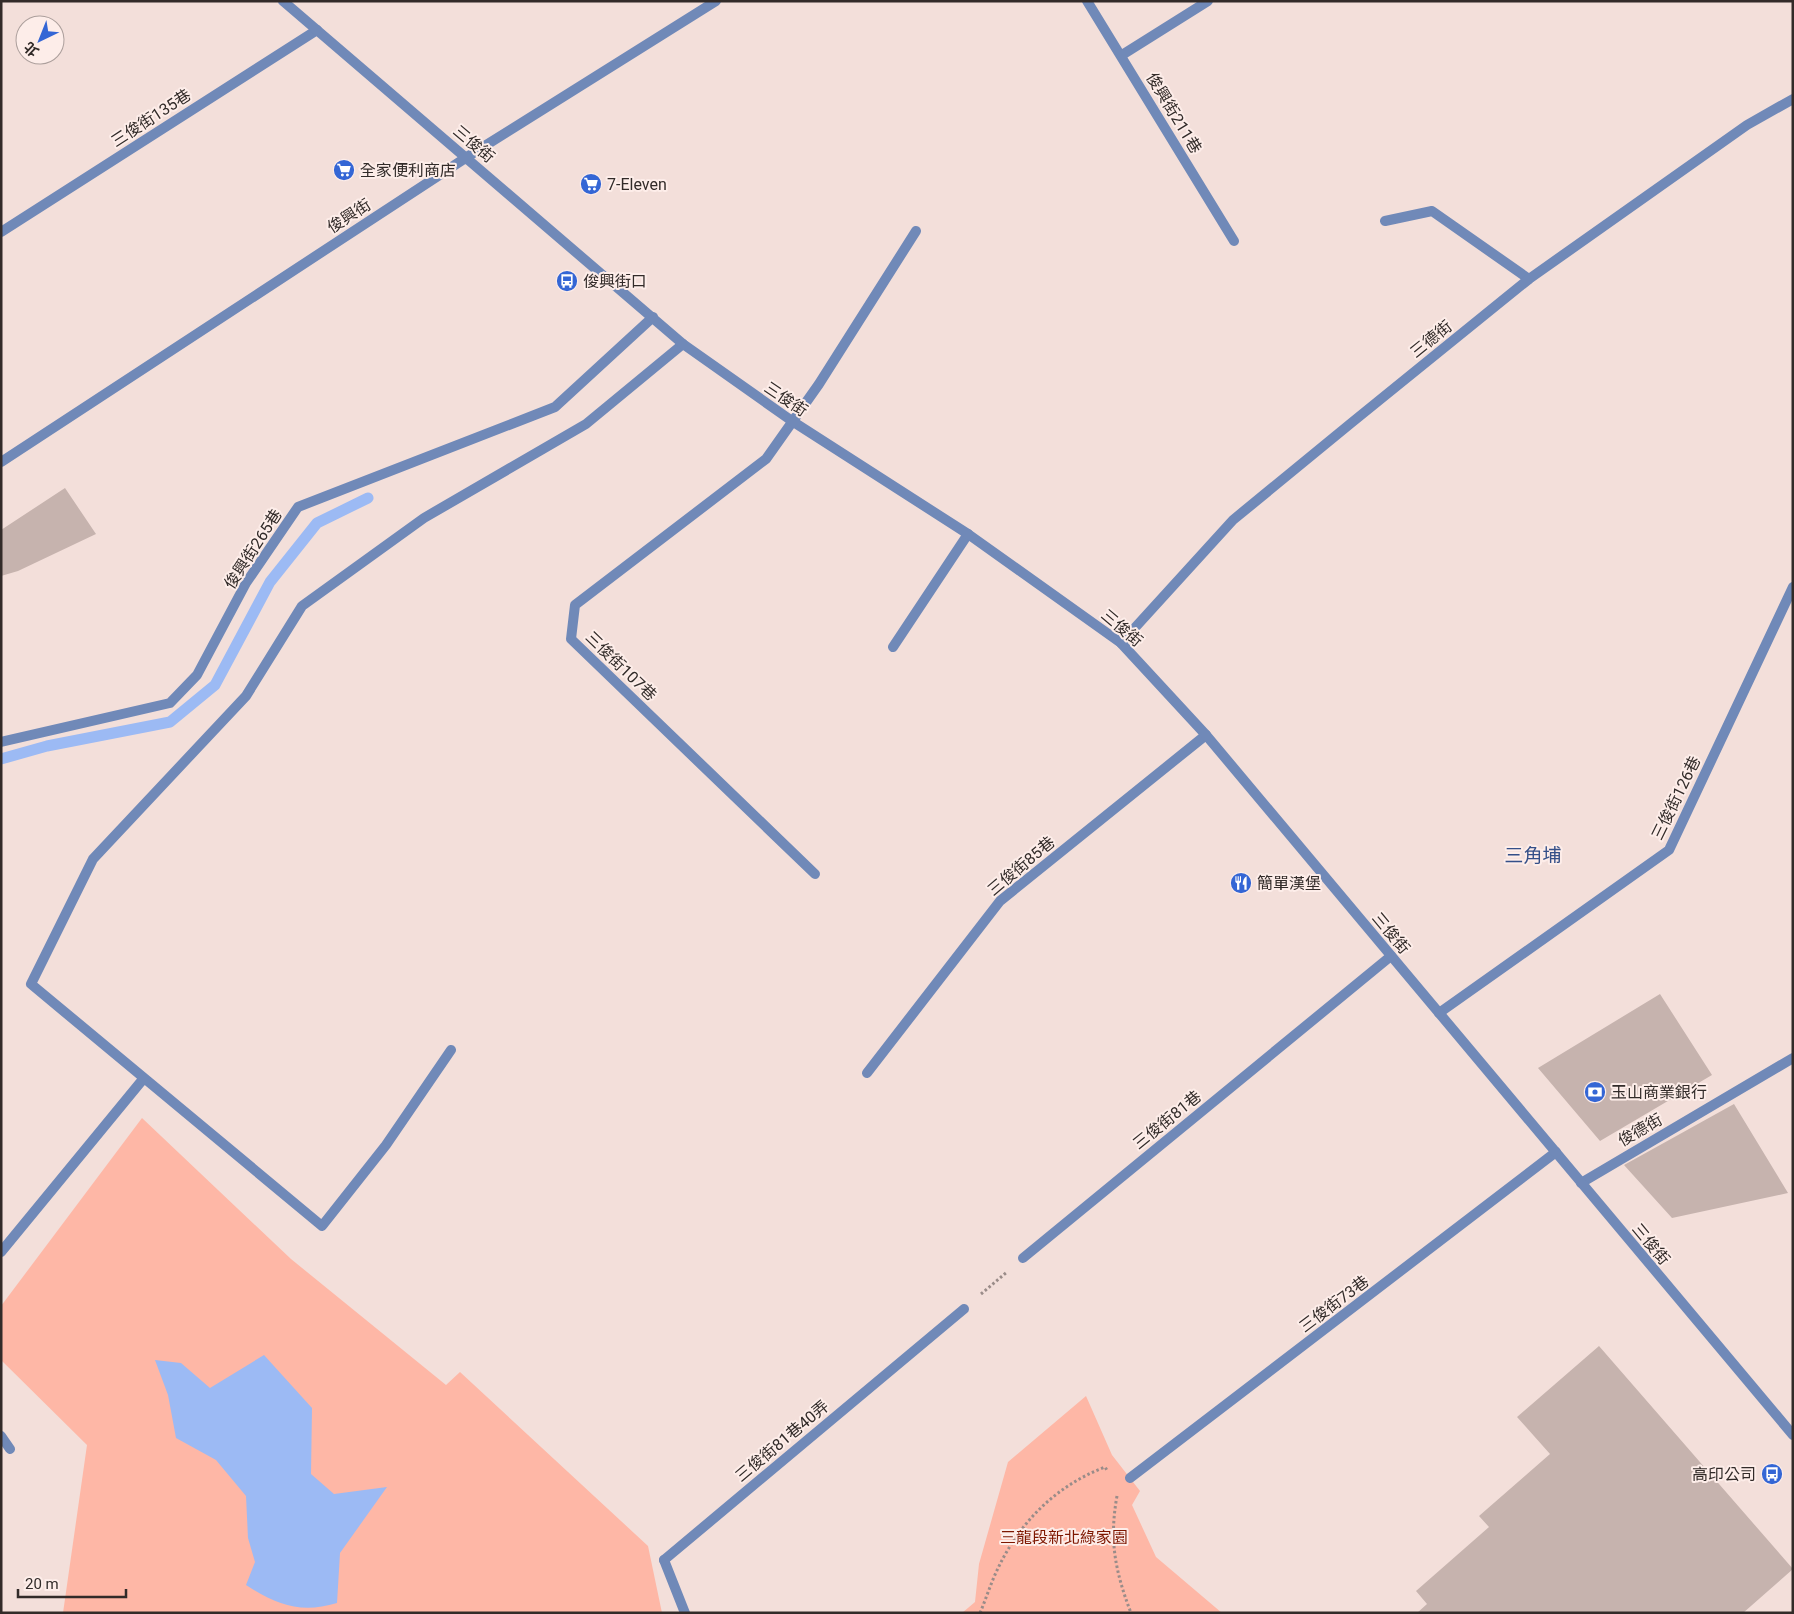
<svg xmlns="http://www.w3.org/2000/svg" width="1794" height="1614" font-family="Roboto,'Noto Sans TC',sans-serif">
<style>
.green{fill:#feb7a6}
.water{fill:#9cbaf4}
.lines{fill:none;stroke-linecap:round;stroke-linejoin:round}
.stream{stroke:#9cbaf4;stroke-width:11}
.building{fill:#c6b3ae}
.path{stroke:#9a8c89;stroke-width:3;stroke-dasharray:2.5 2.5;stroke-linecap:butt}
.service{stroke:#7089b8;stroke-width:10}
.minor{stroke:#7089b8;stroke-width:10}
.tertiary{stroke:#7089b8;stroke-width:10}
.labels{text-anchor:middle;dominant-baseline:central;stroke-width:4;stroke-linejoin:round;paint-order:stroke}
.street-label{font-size:16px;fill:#322b29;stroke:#fdede9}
.poi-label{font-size:16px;fill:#322b29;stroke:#fdede9;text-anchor:start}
.park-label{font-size:16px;fill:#7e1700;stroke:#fdede9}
.quarter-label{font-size:19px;fill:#344f88;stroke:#fdede9}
</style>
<rect width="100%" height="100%" fill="#f3dfda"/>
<!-- green -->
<path class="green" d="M 142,1118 L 291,1259 L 446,1385 L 460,1372 L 648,1546 L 662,1613 L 63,1613 L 87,1445 L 1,1360 L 1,1306 Z
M 1086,1396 L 1112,1455 L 1140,1491 L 1132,1505 L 1156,1557 L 1222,1613 L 962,1613 L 975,1602 L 979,1564 L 1008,1462 Z"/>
<!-- water -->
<path class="water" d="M 264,1355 L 312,1408 L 311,1474 L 334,1494 L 387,1487 L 340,1553 L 337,1603 C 301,1614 277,1605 246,1585 L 255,1562 L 248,1538 L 246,1496 L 216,1460 L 176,1438 L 168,1395 L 155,1360 L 181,1363 L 210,1388 Z"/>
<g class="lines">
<!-- stream -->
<path class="stream" d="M 1,759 L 47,746 L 170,722 L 215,685 L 270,582 L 317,523 L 368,498"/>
</g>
<!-- building -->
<path class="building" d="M 65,488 L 96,534 L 18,571 L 1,576 L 1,530 Z
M 1660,994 L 1712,1075 L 1600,1141 L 1538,1068 Z
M 1734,1104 L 1788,1193 L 1672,1218 L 1624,1165 Z
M 1599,1346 L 1793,1569 L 1743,1613 L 1417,1613 L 1427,1604 L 1416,1591 L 1489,1527 L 1479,1516 L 1550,1454 L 1517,1417 Z"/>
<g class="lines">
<!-- path -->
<path class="path" d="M 981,1294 L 1007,1272
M 1117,1496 C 1109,1540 1115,1571 1131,1613
M 980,1613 C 985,1601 989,1589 994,1577 C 1016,1526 1053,1487 1105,1467 L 1108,1472"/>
<!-- service -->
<path class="service" d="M 1087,1 L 1234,241
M 1122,55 L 1208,1
M 1385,221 L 1432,211 L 1529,279
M 1,232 L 317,30
M 893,647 L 968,534
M 1,742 L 170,703 L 197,675 L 246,583 L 298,507 L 555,407 L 653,317
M 815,874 L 571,639 L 575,605 L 766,459 L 819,384 L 916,231
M 1439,1013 L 1669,850 L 1793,587
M 451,1050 L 386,1145 L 322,1226 L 31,984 L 93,859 L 246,696 L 302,606 L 424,518 L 586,424 L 683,344
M 867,1073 L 1000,901 L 1206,735
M 1,1252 L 144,1078
M 1,1436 L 10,1449
M 1130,1478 L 1556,1152
M 664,1560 L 685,1613"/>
<!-- minor -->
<path class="minor" d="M 1121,643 L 1233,520 L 1350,424 L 1529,279 L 1747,125 L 1793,99
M 1581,1183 L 1793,1058
M 1023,1258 L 1391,956
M 664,1560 L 964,1309"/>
<!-- tertiary -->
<path class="tertiary" d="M 283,1 L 683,344 L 792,421 L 968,534 L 1121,643 L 1206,735 L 1793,1435
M 1,462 L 467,157 L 716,1"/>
</g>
<!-- icons -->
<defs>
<g id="supermarket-disc" transform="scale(1.125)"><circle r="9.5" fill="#3466d5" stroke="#fdede9"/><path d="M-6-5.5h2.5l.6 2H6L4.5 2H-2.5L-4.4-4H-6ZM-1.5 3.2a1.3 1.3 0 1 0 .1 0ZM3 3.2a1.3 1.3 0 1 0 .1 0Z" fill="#fff"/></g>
<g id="bus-disc" transform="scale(1.125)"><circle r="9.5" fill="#3466d5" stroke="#fdede9"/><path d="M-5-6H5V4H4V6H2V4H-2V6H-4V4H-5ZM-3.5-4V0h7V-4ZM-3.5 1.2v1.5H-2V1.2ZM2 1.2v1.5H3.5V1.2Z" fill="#fff"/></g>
<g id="restaurant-disc" transform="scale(1.125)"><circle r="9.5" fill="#3466d5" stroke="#fdede9"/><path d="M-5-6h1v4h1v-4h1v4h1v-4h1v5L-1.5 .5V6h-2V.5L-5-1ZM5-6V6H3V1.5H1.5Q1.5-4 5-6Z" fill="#fff"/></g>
<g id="bank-disc" transform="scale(1.125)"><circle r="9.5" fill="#3466d5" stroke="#fdede9"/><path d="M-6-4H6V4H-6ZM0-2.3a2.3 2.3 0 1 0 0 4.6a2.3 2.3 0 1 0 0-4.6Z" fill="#fff"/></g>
</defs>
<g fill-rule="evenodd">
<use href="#supermarket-disc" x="344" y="170"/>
<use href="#supermarket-disc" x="591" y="184"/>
<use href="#bus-disc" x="567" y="281"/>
<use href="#restaurant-disc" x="1241" y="883"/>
<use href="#bank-disc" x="1595" y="1092"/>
<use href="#bus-disc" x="1772" y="1474"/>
</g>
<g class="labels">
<!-- street labels -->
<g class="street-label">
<text transform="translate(1174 113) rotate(59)">俊興街211巷</text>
<text transform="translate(151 118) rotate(-33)">三俊街135巷</text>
<text transform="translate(474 144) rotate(40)">三俊街</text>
<text transform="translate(349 216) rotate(-33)">俊興街</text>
<text transform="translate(1431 339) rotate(-39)">三德街</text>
<text transform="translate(786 399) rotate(34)">三俊街</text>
<text transform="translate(253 549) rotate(-57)">俊興街265巷</text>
<text transform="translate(1122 628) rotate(40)">三俊街</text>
<text transform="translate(621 666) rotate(44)">三俊街107巷</text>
<text transform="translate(1676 798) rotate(-64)">三俊街126巷</text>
<text transform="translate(1021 866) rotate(-40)">三俊街85巷</text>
<text transform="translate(1391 933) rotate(50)">三俊街</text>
<text transform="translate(1167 1120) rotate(-39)">三俊街81巷</text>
<text transform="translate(1640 1130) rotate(-30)">俊德街</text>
<text transform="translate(1651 1244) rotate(50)">三俊街</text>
<text transform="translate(1334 1304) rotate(-37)">三俊街73巷</text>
<text transform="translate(782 1441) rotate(-40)">三俊街81巷40弄</text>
</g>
<!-- poi labels -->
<g class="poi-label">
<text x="360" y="170">全家便利商店</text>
<text x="607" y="184">7-Eleven</text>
<text x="583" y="281">俊興街口</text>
<text x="1257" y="883">簡單漢堡</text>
<text x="1611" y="1092">玉山商業銀行</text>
<text x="1756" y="1474" text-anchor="end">高印公司</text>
</g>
<!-- park labels -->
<g class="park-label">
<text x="1064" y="1537">三龍段新北綠家園</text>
</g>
<!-- quarter labels -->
<g class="quarter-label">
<text x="1533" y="855">三角埔</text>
</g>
</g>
<!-- border -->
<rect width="1794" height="1614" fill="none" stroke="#322b29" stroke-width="5"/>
<!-- north arrow -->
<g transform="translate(40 40) rotate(223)"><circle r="24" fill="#fdede9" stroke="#ac9f9c"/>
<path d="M0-4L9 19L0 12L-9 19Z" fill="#3466d5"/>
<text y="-8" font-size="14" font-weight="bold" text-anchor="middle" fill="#322b29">北</text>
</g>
<!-- scale -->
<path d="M18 1589v8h108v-8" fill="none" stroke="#322b29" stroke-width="2.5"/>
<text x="25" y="1589" font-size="15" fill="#322b29" stroke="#fdede9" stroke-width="4" paint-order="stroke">20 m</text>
</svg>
